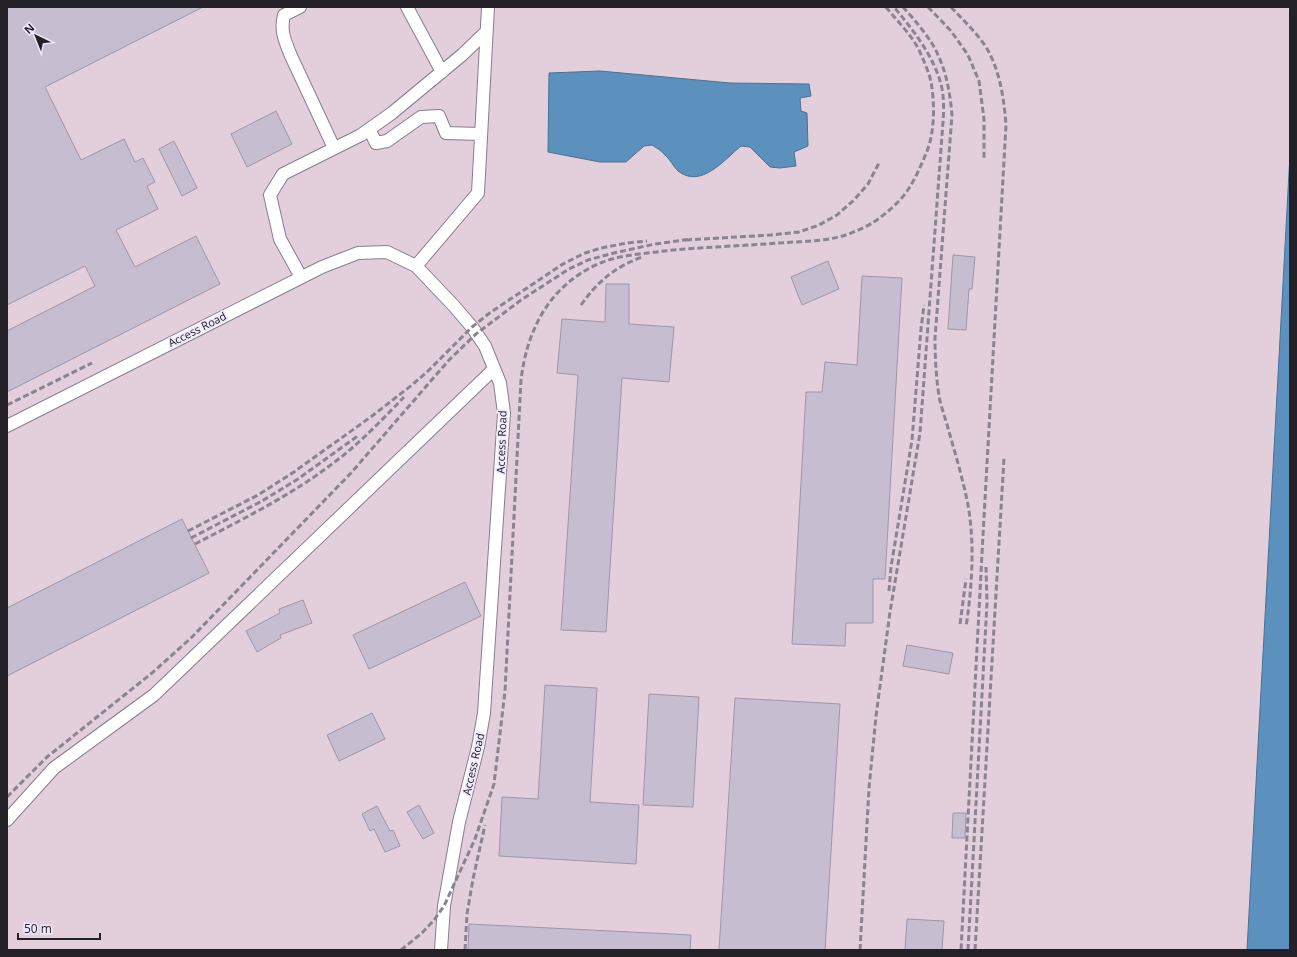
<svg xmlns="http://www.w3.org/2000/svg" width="1297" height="957" font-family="'Open Sans',sans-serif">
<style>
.industrial{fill:#e3cedc}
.water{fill:#5d91bd;stroke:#4c6f90}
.building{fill:#c6bed0;stroke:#9e96a8}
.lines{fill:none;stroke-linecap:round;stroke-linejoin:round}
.minor-casing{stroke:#867e8f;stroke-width:14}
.minor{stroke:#fff;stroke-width:12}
.rail{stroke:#8a8492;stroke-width:3;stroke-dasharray:6 3;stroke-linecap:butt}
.labels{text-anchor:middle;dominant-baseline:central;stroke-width:3.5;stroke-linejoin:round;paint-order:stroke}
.street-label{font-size:11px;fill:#232027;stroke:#f0e8fb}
</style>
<rect width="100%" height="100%" fill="#e2daed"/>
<!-- industrial -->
<path class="industrial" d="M 7,7 L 1287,7 L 1290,14 L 1290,154 L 1247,950 L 7,950 Z"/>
<!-- water -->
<path class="water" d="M 600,71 L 730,83 L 809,84 L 811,96 L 800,98 L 801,111 L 807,113 L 808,146 L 794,152 L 796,166 L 780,168 L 770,167 L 750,147 L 741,146 C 724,160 701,189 678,171 C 673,166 670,159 664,154 C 661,150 656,148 652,145 L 644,146 L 626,162 L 600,162 L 548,152 L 549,73 Z
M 1290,154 L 1290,950 L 1247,950 Z"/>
<!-- building -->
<path class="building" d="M 7,7 L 203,7 L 45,87 L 81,160 L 124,139 L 135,162 L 143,158 L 155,182 L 147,186 L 158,209 L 116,230 L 135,267 L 196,236 L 220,284 L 7,392 L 7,331 L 95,286 L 85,266 L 7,305 Z
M 276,111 L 292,144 L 247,167 L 231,134 Z
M 174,141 L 197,188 L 182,196 L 159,149 Z
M 953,255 L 975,257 L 972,289 L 969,289 L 966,330 L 948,329 Z
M 828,261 L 839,289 L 802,305 L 791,277 Z
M 862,276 L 902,278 L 885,579 L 873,579 L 873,623 L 846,623 L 845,646 L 792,644 L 806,392 L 822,392 L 825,362 L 857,365 Z
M 606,284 L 629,284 L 629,324 L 674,327 L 669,382 L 622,378 L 606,632 L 561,630 L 578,375 L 557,373 L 562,319 L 605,322 Z
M 182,519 L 209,573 L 7,676 L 7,608 Z
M 465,582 L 481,616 L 369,669 L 353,635 Z
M 303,600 L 312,623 L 280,635 L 281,638 L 257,652 L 246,631 L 280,613 L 279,609 Z
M 907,645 L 953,653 L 949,674 L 903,666 Z
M 545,685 L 597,688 L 590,802 L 639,805 L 636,864 L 499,856 L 502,797 L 538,799 Z
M 649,694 L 699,697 L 693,807 L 643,805 Z
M 735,698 L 840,704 L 825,950 L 719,950 Z
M 372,713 L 385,739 L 339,761 L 327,735 Z
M 419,805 L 434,833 L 423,839 L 407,812 Z
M 377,806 L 390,831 L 393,830 L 400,846 L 385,852 L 374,829 L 370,831 L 362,814 Z
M 953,813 L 966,813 L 965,838 L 952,838 Z
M 907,919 L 944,921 L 942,950 L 905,950 Z
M 469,924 L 691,935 L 690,950 L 468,950 Z"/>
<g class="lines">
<!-- minor casing -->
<g class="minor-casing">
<path id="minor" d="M 300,7 L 284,15 C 280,31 285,41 291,56 L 334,148
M 407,7 L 442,72
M 369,129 L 376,143 L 387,141 L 421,117 L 439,116 L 446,133 L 481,134
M 416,266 L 478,193 L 488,7
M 301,277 L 280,239 L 270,195 L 283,174 L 361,135 L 392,113 L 462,55 L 486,32
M 7,426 L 322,267 L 358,253 L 387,252 L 416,266 L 454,306 L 472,327 L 485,346 L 500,383 L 504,413 L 484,713 L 478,747 L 459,822 L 444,906 L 441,950
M 7,820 L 54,768 L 154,695 L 494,369"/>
</g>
<!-- minor -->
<use href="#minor" class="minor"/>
<!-- rail -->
<path class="rail" d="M 903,7 C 914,19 932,40 938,55 C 947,74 950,94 952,115 L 935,338 C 935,357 936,376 939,396 C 941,407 945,417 948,428 C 955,453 963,479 968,505 C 975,545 972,587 966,627
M 928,7 L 951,31 L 968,55 L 979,81 L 984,119 L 984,159
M 951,7 C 963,20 976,32 986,47 C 1000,70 1004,99 1006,125 L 983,535 L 961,950
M 686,240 L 771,235 L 799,232 L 819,225 L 837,215 L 854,200 L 868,184 L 879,163
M 581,305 C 598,281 615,267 642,257
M 7,405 L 92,363
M 188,531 L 258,495 L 294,472 L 372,416 L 412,385 L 429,370 L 472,327 L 491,312 L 563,264 L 585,253 L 601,248 L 627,243 L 647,241
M 191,538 L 262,501 L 298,479 L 359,435
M 195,544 C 243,519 292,495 336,461 C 361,442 383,419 404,397
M 889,591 L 891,567 L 912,440 L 921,329 L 924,305
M 960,624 L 966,579
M 7,797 L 47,757 L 152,673 L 192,637 L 351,473 L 449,360 L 476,334 L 521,300 L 569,269 L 588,260 L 614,253 L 655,244 L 692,239
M 401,950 L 422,933 L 434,920 L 444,906 L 475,839 L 494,784 L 505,691 L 521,380 C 527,330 549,286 598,264 C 618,255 642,254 664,251 C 702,247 741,246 779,243 C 805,241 832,242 856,231 C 872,225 886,214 898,202 C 911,189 918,172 925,156 C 935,135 935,104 931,82 C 929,72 923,59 919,50 C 911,34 897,21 886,7
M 465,950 L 467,914 L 473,879 L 485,825
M 860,950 L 869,788 L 876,716 L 890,612 L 920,433 L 943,122 C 944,110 944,96 941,84 C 933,55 913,30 894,7
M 968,950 L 987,603 L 986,567
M 975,950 L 1004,458"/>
</g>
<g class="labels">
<!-- street labels -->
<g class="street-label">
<text transform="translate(197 329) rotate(-27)">Access Road</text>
<text transform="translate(501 442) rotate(-88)">Access Road</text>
<text transform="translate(473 764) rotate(-77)">Access Road</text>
</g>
</g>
<!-- border -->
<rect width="1297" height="957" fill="none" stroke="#232027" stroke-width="16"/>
<!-- north arrow -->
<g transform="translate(36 36) rotate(317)" stroke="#f0e8fb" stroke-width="3" paint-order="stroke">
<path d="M0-3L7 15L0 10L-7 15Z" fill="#232027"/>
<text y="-6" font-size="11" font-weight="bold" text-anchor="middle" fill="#232027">N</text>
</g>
<!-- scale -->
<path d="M18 933v6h82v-6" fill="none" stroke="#232027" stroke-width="2"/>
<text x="24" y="933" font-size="12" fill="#232027" stroke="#f0e8fb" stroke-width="3" paint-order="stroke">50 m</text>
</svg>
